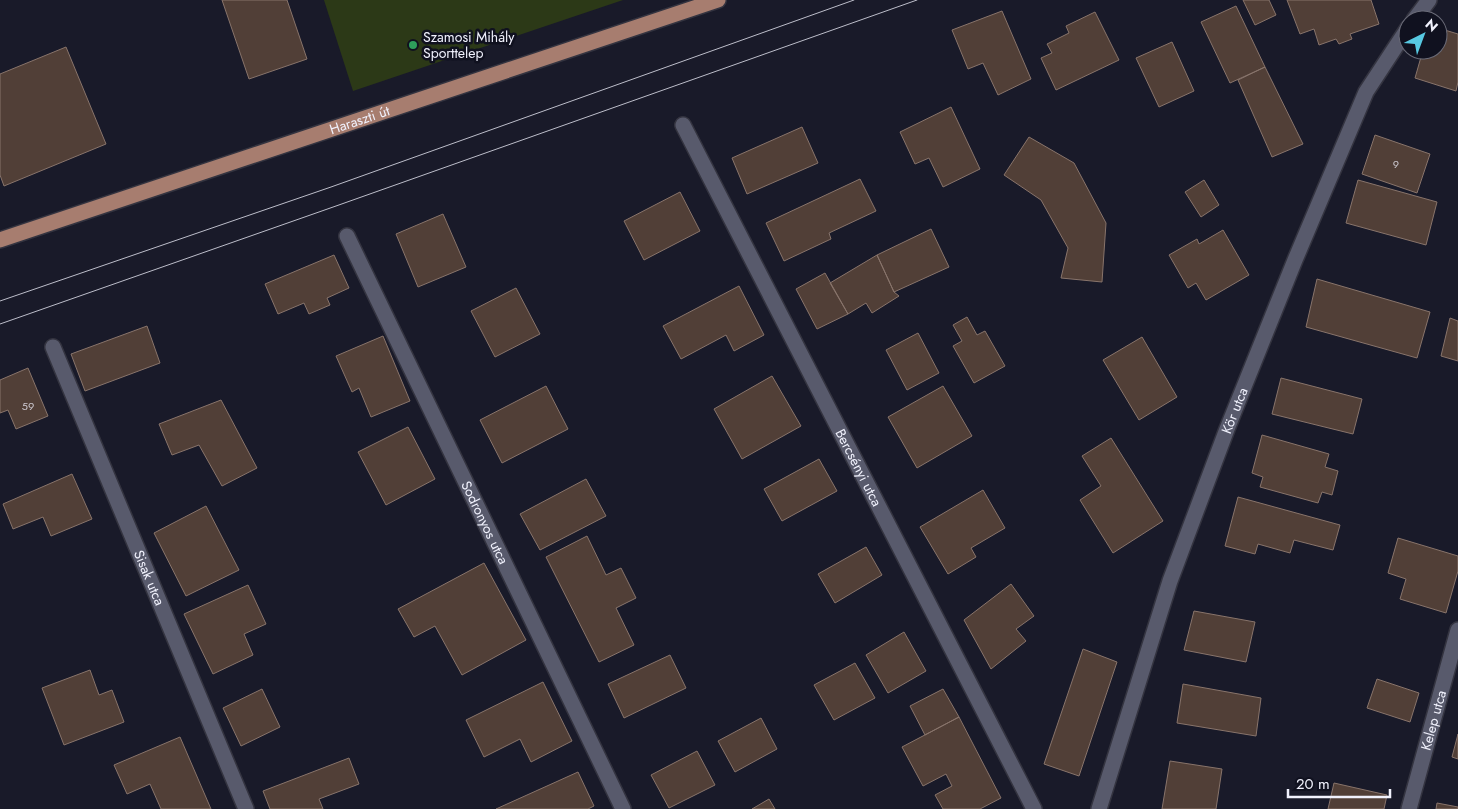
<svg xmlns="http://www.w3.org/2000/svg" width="1458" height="809" font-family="Jost,sans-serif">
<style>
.grass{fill:#2c3917}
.building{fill:#513f37;stroke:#88746b}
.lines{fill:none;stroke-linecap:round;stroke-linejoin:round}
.minor-casing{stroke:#343440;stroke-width:18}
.primary-casing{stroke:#343440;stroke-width:18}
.minor{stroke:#585a6c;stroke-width:15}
.primary{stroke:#a77d6f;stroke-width:15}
.tram{stroke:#bdbeca;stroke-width:1}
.leisure-dot{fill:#2e9e5b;stroke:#10111f;stroke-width:2}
.labels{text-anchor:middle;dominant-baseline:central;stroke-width:5;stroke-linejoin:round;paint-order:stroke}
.number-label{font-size:11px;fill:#c9c5cc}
.poi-label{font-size:14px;fill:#f1f2fd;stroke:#10111f;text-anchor:start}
.street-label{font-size:14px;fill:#f1f2fd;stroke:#10111f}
</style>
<rect width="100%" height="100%" fill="#191a29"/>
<!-- grass -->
<path class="grass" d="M 324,0 L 623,0 L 353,91 Z"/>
<!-- building -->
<path class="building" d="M 222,0 L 287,0 L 307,59 L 249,79 Z
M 1243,0 L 1269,0 L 1276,15 L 1255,25 Z
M 1287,0 L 1371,0 L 1379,24 L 1350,34 L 1352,39 L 1339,44 L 1336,39 L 1319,45 L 1314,29 L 1300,34 Z
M 1236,6 L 1265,67 L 1230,83 L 1201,22 Z
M 1002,11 L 1031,79 L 998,95 L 983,63 L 968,69 L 952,30 Z
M 1095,12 L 1119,60 L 1056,90 L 1041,58 L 1052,53 L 1047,44 L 1069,33 L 1066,26 Z
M 1438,28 L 1458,34 L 1458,82 L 1456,91 L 1415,78 L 1423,50 L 1438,50 Z
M 1172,42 L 1194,91 L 1159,107 L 1136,58 Z
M 66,47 L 106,144 L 4,186 L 0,175 L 0,74 Z
M 1265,67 L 1303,144 L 1272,157 L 1238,80 Z
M 951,107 L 980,169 L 943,187 L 929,158 L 915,164 L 900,132 Z
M 802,127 L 818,163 L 747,194 L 732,158 Z
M 1375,135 L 1430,154 L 1417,193 L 1362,174 Z
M 1029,137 L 1074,163 L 1106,223 L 1102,282 L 1061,278 L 1068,248 L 1041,200 L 1004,175 Z
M 860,179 L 876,211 L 829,233 L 831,239 L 784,261 L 766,223 Z
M 1204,180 L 1219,205 L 1201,217 L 1185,192 Z
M 1358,180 L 1437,202 L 1426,245 L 1346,223 Z
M 680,192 L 700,231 L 644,260 L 624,221 Z
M 443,214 L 466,267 L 418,287 L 396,234 Z
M 931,229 L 949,267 L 894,292 L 877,255 Z
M 1223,230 L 1249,275 L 1206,300 L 1196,283 L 1188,288 L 1169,255 L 1197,239 L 1199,244 Z
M 334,255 L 349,288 L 327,298 L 330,305 L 309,314 L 304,303 L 278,314 L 265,284 Z
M 877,255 L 894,292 L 899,296 L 872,313 L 866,303 L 848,314 L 830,283 Z
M 825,273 L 848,314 L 817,329 L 796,289 Z
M 1317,279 L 1430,312 L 1417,358 L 1306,327 Z
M 739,286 L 764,335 L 734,351 L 726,335 L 681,359 L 663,326 Z
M 516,288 L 540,334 L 495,357 L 471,311 Z
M 967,317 L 977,335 L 985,331 L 1005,366 L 974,383 L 953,346 L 962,341 L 953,325 Z
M 1450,318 L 1458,321 L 1458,361 L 1441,356 Z
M 147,326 L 160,363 L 85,391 L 71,354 Z
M 918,333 L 939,373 L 907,390 L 886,350 Z
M 383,336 L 410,401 L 371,417 L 359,388 L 352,392 L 336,356 Z
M 1142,337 L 1177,397 L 1139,420 L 1103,360 Z
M 28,368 L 48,416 L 16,429 L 8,410 L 0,413 L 0,380 Z
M 772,376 L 801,426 L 742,459 L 714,409 Z
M 1281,378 L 1362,399 L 1353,434 L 1272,414 Z
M 546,386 L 568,429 L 502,463 L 480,420 Z
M 943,386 L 972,436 L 917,468 L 888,417 Z
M 221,400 L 257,468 L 222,486 L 199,445 L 172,455 L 159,424 Z
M 408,427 L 435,479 L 386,505 L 358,452 Z
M 1262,435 L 1329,454 L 1325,467 L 1338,471 L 1332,495 L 1322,492 L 1318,503 L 1260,487 L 1263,477 L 1252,473 Z
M 1111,438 L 1163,521 L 1113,553 L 1080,500 L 1101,486 L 1082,456 Z
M 819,459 L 837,491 L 782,521 L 764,489 Z
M 72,474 L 92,519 L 51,536 L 43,517 L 13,529 L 3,504 Z
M 586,479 L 606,516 L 540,550 L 520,514 Z
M 983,490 L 1005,528 L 971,548 L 976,557 L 948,574 L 920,527 Z
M 1238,497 L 1340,525 L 1333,550 L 1294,540 L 1290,553 L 1258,544 L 1255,554 L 1225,546 Z
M 206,506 L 239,570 L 186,596 L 154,533 Z
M 587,536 L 606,575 L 621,568 L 636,598 L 616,608 L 634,645 L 599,662 L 546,557 Z
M 1398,538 L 1458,556 L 1458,571 L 1446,613 L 1400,599 L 1406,579 L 1388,573 Z
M 866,547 L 882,575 L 835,603 L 818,574 Z
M 484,563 L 526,640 L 462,675 L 435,626 L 414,637 L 398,609 Z
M 1011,584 L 1034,616 L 1016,629 L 1026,641 L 991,669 L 964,620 Z
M 248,585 L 266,624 L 244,634 L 253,655 L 213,674 L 184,614 Z
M 1194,611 L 1255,622 L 1246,662 L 1184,650 Z
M 904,632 L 926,671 L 888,693 L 866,655 Z
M 1083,649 L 1117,662 L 1079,776 L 1044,764 Z
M 670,655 L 686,688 L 624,718 L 608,684 Z
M 855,663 L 875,698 L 834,720 L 814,685 Z
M 90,670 L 99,695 L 112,690 L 124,722 L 64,745 L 42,688 Z
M 1377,679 L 1419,693 L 1410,722 L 1367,708 Z
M 543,682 L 572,741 L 531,762 L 520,739 L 484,757 L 466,720 Z
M 1183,684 L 1261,698 L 1256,736 L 1177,723 Z
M 262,689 L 280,727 L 241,746 L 223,708 Z
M 943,689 L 959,717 L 925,735 L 910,706 Z
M 959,717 L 1001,798 L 980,809 L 943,809 L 935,795 L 952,786 L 946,774 L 923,786 L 902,747 Z
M 761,718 L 777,749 L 735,772 L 718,741 Z
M 1458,734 L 1458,759 L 1452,757 Z
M 180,737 L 211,809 L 161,809 L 150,784 L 127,794 L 114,765 Z
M 697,751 L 715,785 L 669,808 L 651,775 Z
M 349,758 L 359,784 L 319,799 L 323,809 L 270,809 L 263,791 Z
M 1170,761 L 1222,769 L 1216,809 L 1162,809 Z
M 578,772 L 594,806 L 588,809 L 496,809 Z
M 1334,783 L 1387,795 L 1384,809 L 1328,809 Z
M 769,799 L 775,809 L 752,809 Z
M 1437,803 L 1458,807 L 1458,809 L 1436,809 Z"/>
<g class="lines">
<!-- minor casing -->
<g class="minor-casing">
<g id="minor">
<path d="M 1414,20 L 1429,0"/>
<path id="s1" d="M 683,125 L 1034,809"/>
<path id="s2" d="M 347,236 L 623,809"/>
<path id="s3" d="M 53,347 L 246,809"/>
<path id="s4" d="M 1099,809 L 1170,581 L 1227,429 L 1295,260 L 1366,92 L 1408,28"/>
<path id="s5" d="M 1409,809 L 1458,630"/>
</g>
</g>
<!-- primary casing -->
<g class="primary-casing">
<g id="primary">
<path id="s6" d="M 0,240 L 718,0"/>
</g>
</g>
<!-- minor -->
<use href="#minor" class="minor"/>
<!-- primary -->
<use href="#primary" class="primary"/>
<!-- tram -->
<path class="tram" d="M 0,301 L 331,187 L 854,0
M 0,324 L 336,206 L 917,0"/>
</g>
<!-- markers -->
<circle class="leisure-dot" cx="413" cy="45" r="5"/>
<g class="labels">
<!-- number labels -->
<g class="number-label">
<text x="1396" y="164">9</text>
<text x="28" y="406">59</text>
</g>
<!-- poi labels -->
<g class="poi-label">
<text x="423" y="37">Szamosi Mihály<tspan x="423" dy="16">Sporttelep</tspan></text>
</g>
<!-- street labels -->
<g class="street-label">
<text stroke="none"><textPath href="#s6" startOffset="379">Haraszti út</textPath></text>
<text stroke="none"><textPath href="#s4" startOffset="421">Kör utca</textPath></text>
<text stroke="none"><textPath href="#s1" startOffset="385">Bercsényi utca</textPath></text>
<text stroke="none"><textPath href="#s2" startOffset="318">Sodronyos utca</textPath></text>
<text stroke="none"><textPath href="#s3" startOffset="250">Sisak utca</textPath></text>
<text stroke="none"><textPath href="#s5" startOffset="92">Kelep utca</textPath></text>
</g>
</g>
<!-- north arrow -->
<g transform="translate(1423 35) rotate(42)"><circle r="24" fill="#10111f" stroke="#6a6b78"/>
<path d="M0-4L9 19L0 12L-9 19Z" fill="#57c9e2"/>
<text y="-8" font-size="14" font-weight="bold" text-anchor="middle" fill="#f1f2fd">N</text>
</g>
<!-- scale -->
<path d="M1288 789v8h102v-8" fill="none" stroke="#f1f2fd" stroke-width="2.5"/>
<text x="1296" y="789" font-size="15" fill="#f1f2fd" stroke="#10111f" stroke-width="4" paint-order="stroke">20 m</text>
</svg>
